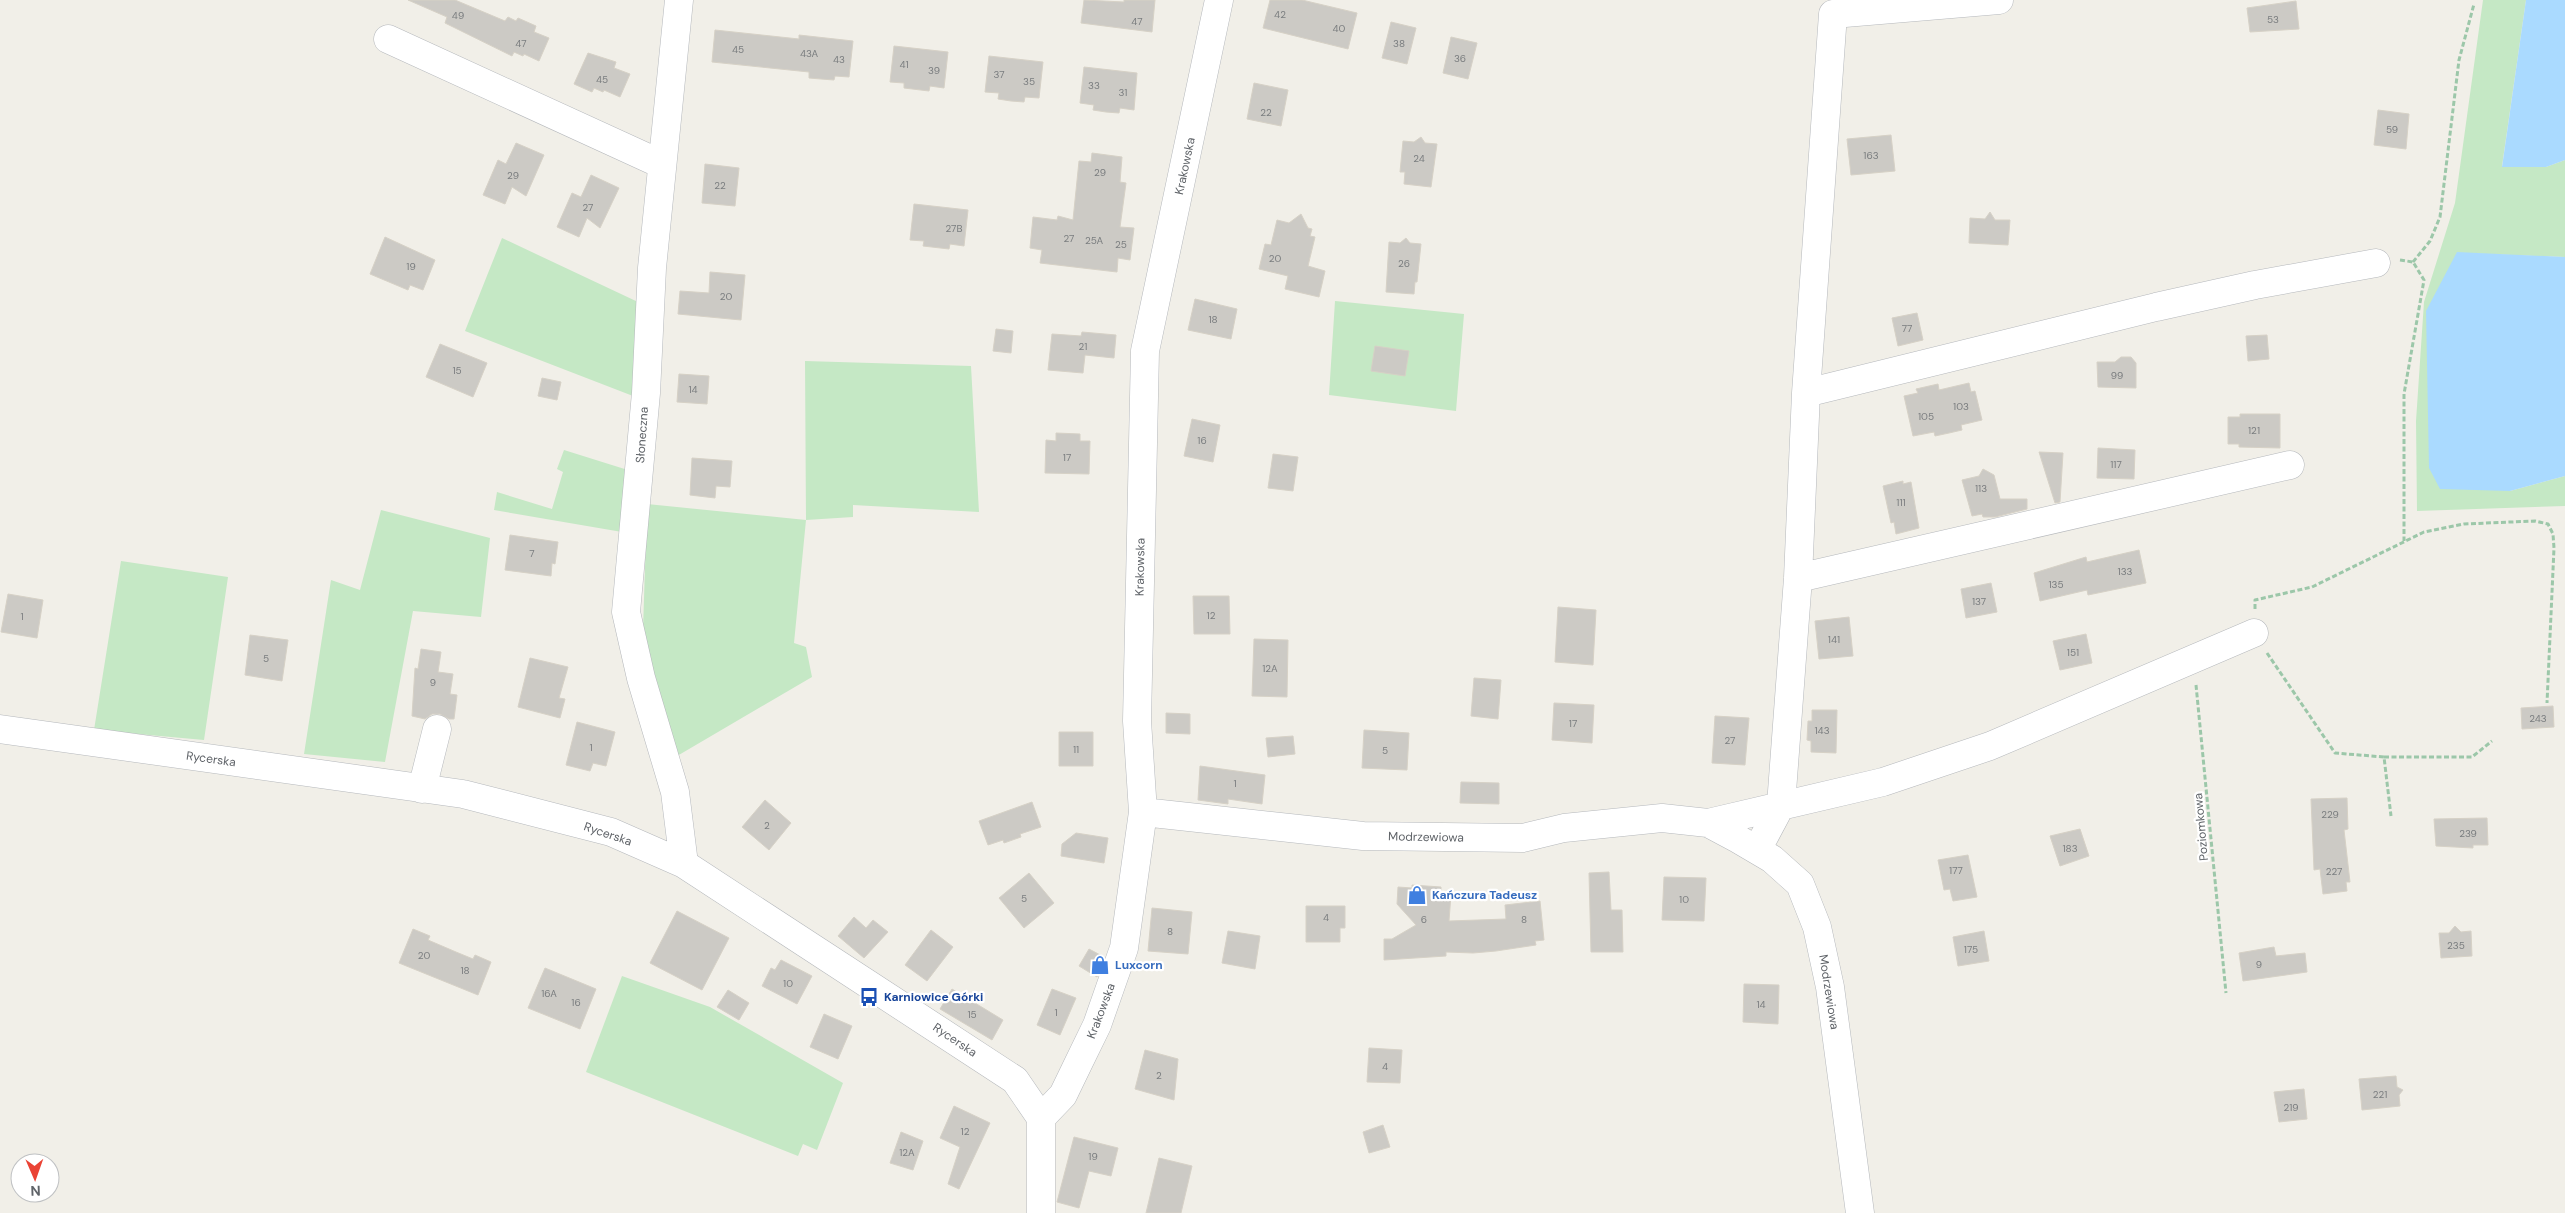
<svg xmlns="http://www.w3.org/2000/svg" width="2565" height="1213" font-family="'DM Sans',sans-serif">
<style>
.green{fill:#c5e8c5}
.water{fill:#aadaff}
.building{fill:#cccac5;stroke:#d6d1c6}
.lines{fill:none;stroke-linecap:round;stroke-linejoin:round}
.minor-casing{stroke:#b5b8bc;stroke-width:29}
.path{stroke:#9cc7a9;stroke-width:3;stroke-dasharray:5 2.5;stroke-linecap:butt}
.minor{stroke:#fff;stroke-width:28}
.labels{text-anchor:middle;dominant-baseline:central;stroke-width:4.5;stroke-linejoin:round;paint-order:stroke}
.number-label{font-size:10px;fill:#7a7d7f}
.street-label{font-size:12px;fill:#5f6368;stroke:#fff}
.shop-label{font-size:12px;font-weight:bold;fill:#366cbe;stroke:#fff;text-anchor:start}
.transit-label{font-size:12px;font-weight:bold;fill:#164399;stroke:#fff;text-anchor:start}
</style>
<rect width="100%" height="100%" fill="#f1efe8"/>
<!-- green -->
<path class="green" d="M 2483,0 L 2526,0 L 2502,166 L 2546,167 L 2565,160 L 2565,257 L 2457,253 L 2510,491 L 2565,476 L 2565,506 L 2417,511 L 2416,421 L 2424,302 L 2455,203 Z
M 502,238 L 638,302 L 633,396 L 465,331 Z
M 1335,301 L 1464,314 L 1456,411 L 1329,395 Z
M 805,361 L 971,366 L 979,512 L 853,505 L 853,517 L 806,520 L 794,643 L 806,647 L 812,677 L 672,759 L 643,630 L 647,504 L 806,520 Z
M 564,450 L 631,471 L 622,532 L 494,510 L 497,492 L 552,509 L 563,472 L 557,469 Z
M 381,510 L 490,538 L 481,617 L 413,611 L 385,762 L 304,754 L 331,580 L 360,590 Z
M 121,561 L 228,577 L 204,740 L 94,730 Z
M 622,976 L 710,1007 L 843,1083 L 817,1150 L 803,1144 L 798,1156 L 586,1072 Z"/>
<!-- water -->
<path class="water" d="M 2526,0 L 2565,0 L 2565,160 L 2546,167 L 2502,167 Z
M 2457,252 L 2565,257 L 2565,476 L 2510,491 L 2440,489 L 2429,468 L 2426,311 Z"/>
<!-- building -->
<path class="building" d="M 408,0 L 455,0 L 505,21 L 508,17 L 516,21 L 518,18 L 536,26 L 534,32 L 549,38 L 539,61 L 524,54 L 523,56 L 514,52 L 512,56 L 445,23 L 447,17 Z
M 1084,0 L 1124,2 L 1124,0 L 1155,0 L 1152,32 L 1081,23 Z
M 1270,0 L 1302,0 L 1357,13 L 1348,49 L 1263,28 Z
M 2296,1 L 2299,29 L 2250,32 L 2247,8 Z
M 1391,22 L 1416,28 L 1407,64 L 1382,58 Z
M 715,30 L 799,39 L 799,35 L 853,41 L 849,77 L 835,76 L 834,80 L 821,79 L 809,78 L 809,72 L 712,62 Z
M 1451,37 L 1477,43 L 1468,79 L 1443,73 Z
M 894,46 L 948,52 L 944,88 L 930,86 L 929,91 L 904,88 L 904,83 L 890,82 Z
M 588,53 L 616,62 L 614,68 L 630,74 L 620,97 L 604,90 L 603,92 L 594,88 L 592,92 L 574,84 Z
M 989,56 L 1043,62 L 1039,98 L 1025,97 L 1024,102 L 1011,101 L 998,99 L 999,93 L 985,92 Z
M 1084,67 L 1137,73 L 1134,110 L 1120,108 L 1119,113 L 1106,112 L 1093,110 L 1094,105 L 1080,103 Z
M 1254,83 L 1288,90 L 1281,126 L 1247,119 Z
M 2378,110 L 2409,114 L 2406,149 L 2374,145 Z
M 1891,135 L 1895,171 L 1851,175 L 1847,139 Z
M 1421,137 L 1425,143 L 1437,144 L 1431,187 L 1404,184 L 1405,172 L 1400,172 L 1403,141 L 1414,142 Z
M 516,143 L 544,155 L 526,196 L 512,187 L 505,204 L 483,195 L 498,160 L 506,164 Z
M 1092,153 L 1122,157 L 1120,182 L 1126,183 L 1120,227 L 1134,228 L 1130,260 L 1118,258 L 1117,272 L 1040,263 L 1042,250 L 1030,248 L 1033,217 L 1057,220 L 1058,216 L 1073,220 L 1079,161 L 1091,162 Z
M 705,164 L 739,168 L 735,206 L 702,203 Z
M 591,175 L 619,188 L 600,228 L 587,218 L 579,237 L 557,227 L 572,193 L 581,197 Z
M 914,204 L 968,210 L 964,246 L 950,244 L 949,249 L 923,246 L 924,241 L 910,240 Z
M 1990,212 L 1995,220 L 2010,220 L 2008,245 L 1969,243 L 1970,218 L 1985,219 Z
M 1301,214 L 1308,228 L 1312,229 L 1310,236 L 1315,237 L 1308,266 L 1325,271 L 1319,297 L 1285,289 L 1288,276 L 1259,269 L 1265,244 L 1271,245 L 1277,220 L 1289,223 Z
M 385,237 L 435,260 L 423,290 L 410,285 L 408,290 L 370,274 Z
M 1406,238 L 1410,243 L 1421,244 L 1417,282 L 1415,282 L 1414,294 L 1386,292 L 1389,242 L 1400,243 Z
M 710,272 L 745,275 L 741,320 L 678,314 L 680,291 L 709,293 Z
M 1195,299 L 1237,309 L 1231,339 L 1188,330 Z
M 1917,313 L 1923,340 L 1898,346 L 1892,318 Z
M 996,329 L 1013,331 L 1011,353 L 993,351 Z
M 1082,332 L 1116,335 L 1114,358 L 1085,355 L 1083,373 L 1048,370 L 1052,334 L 1081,336 Z
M 2267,335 L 2269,359 L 2248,361 L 2246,336 Z
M 440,344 L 487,363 L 473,397 L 426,377 Z
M 1375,346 L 1409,351 L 1405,376 L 1371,371 Z
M 2121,357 L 2131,357 L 2136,363 L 2136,388 L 2098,387 L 2097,362 L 2115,362 Z
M 679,374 L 709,376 L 707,404 L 677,402 Z
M 542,378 L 561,382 L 557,400 L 538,396 Z
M 1969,383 L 1971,392 L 1975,391 L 1982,420 L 1961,425 L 1962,430 L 1949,433 L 1935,436 L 1934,432 L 1913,436 L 1904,396 L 1918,393 L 1916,389 L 1938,384 L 1939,390 Z
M 2240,414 L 2280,414 L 2280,448 L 2239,447 L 2239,444 L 2228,444 L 2228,417 L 2240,417 Z
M 1192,419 L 1220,425 L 1213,462 L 1184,456 Z
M 1056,433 L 1080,434 L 1080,441 L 1090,441 L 1089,474 L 1045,473 L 1046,440 L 1056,441 Z
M 2098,448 L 2135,450 L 2134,479 L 2097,478 Z
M 2039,452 L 2063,453 L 2060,502 L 2055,503 Z
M 1273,454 L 1298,457 L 1293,491 L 1268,488 Z
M 692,458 L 732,461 L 730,487 L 716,486 L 715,498 L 690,495 Z
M 1983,469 L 1994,475 L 2000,499 L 2027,499 L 2027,509 L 1995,517 L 1983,517 L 1982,514 L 1972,516 L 1962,480 L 1979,476 Z
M 1903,481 L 1903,484 L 1911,482 L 1919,528 L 1896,534 L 1894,522 L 1891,523 L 1883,486 Z
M 510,535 L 558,542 L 555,564 L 552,563 L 551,576 L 505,570 Z
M 2139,550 L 2146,583 L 2088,595 L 2087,590 L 2040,601 L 2034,573 L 2086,557 L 2087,562 Z
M 1991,583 L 1997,612 L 1966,618 L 1961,589 Z
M 8,594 L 43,600 L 37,638 L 1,632 Z
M 1193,596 L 1229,596 L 1230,634 L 1194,634 Z
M 1558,607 L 1596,610 L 1593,665 L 1555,662 Z
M 1849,617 L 1853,656 L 1819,659 L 1815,621 Z
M 2086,634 L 2092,663 L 2060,670 L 2053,641 Z
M 250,635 L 288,640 L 282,681 L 245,675 Z
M 1254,639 L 1288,640 L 1287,697 L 1252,696 Z
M 421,649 L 441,652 L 438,672 L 453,674 L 450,694 L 457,695 L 454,719 L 449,719 L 440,714 L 432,714 L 425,719 L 412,716 L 415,668 L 418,669 Z
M 530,658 L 568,667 L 559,698 L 565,699 L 560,718 L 518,707 Z
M 1474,678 L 1501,680 L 1498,719 L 1471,716 Z
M 1554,703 L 1594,705 L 1592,743 L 1552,740 Z
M 2553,706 L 2554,727 L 2522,729 L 2521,708 Z
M 1812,710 L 1837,710 L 1836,753 L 1811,752 L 1811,741 L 1807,740 L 1808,721 L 1812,721 Z
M 1166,713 L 1190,714 L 1190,734 L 1166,733 Z
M 1715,716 L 1749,718 L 1745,765 L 1712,763 Z
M 577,722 L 615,732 L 606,766 L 593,763 L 590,771 L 566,765 Z
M 1364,730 L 1409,733 L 1407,770 L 1362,768 Z
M 1059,732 L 1093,732 L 1093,766 L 1059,766 Z
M 1293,736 L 1295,754 L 1268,757 L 1266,738 Z
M 1200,766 L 1265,775 L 1262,804 L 1228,799 L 1228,804 L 1198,800 Z
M 1461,782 L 1499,783 L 1499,804 L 1460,803 Z
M 2347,798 L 2348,829 L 2344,830 L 2350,882 L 2346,882 L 2347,891 L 2323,894 L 2320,869 L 2314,870 L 2311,799 Z
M 765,800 L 791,823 L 769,850 L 742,827 Z
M 1032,802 L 1041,827 L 1020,834 L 1021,837 L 1004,843 L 1003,840 L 988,845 L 979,821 Z
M 2487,818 L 2488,845 L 2473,845 L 2473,848 L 2436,846 L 2434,819 Z
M 2080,829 L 2089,856 L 2060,866 L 2050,836 Z
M 1076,833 L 1108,838 L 1104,863 L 1061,856 L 1062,844 Z
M 1968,855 L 1977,897 L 1953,901 L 1950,889 L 1944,890 L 1938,860 Z
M 1609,872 L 1611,910 L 1622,910 L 1623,952 L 1591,952 L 1589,873 Z
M 1029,873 L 1054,903 L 1024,928 L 999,898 Z
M 1664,877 L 1706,878 L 1704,921 L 1662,920 Z
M 1412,885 L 1441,887 L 1441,894 L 1451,894 L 1449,921 L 1506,919 L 1505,905 L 1540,901 L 1544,940 L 1535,941 L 1536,945 L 1496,951 L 1473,953 L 1446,952 L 1446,956 L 1384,960 L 1384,939 L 1392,939 L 1416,925 L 1397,904 L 1398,887 L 1412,888 Z
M 1306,906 L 1345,906 L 1345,928 L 1340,928 L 1340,942 L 1306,942 Z
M 1152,908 L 1192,912 L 1188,954 L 1148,951 Z
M 677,911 L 729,938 L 702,990 L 650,963 Z
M 854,917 L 866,928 L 873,920 L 888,932 L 864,958 L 838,936 Z
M 2455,926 L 2461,932 L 2471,931 L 2472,956 L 2441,958 L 2439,933 L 2449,933 Z
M 413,929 L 430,936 L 428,940 L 456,952 L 473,959 L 475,955 L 491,962 L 478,995 L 399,963 Z
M 931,930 L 953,947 L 927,981 L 905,965 Z
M 1228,931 L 1260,936 L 1255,969 L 1222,963 Z
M 1984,931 L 1989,961 L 1958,966 L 1953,937 Z
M 2274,947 L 2276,956 L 2305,953 L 2307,972 L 2243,981 L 2239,953 Z
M 1089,949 L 1104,957 L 1097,977 L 1079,966 Z
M 781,960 L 812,976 L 797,1004 L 762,986 L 771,968 L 775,970 Z
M 545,968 L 596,989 L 580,1029 L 528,1008 Z
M 1744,984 L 1779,985 L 1778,1024 L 1743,1022 Z
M 952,989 L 1003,1020 L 992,1040 L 940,1009 Z
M 1052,989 L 1076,998 L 1060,1035 L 1037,1025 Z
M 728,990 L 749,1003 L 739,1020 L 717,1007 Z
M 824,1014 L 852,1026 L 838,1059 L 810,1047 Z
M 1369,1048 L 1402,1050 L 1400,1083 L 1367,1082 Z
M 1145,1050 L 1178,1059 L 1174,1100 L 1135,1089 Z
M 2396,1076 L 2397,1087 L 2403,1090 L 2399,1095 L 2400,1106 L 2362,1110 L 2359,1079 Z
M 2304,1089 L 2307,1119 L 2279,1122 L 2274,1092 Z
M 954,1106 L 990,1123 L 959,1189 L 948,1184 L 960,1147 L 940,1138 Z
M 1383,1125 L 1390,1147 L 1369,1153 L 1363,1132 Z
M 901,1132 L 923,1141 L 913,1170 L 890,1163 Z
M 1074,1137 L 1118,1148 L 1111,1176 L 1089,1171 L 1079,1208 L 1057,1202 Z
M 1159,1158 L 1192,1166 L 1181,1213 L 1146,1213 Z"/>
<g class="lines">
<!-- minor casing -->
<g class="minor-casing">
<path id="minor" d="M 679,0 L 652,268 L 646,393 L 626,612 L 641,678 L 675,792 L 684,864
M 388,39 L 661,164
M 1806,393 L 2156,307 L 2255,285 L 2376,263
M 1798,578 L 2290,465
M 0,729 L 463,794 L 611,832 L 684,864 L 1015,1080 L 1041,1118 L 1041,1213
M 422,789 L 437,729
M 1143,812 L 1363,836 L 1523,838 L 1564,828 L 1662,818 L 1708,823 L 1738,839 L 1772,859 L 1800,884 L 1817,927 L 1830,987 L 1860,1213
M 1708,823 L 1883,782 L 1990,746 L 2254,633
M 1757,850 L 1781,805 L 1798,578 L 1806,393 L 1833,14 L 1999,0
M 1041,1118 L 1063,1095 L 1078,1064 L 1097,1025 L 1124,948 L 1143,812 L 1137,721 L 1145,351 L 1219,0"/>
</g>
<!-- path -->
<path class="path" d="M 2400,260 L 2413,262 L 2424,280 L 2404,394 L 2404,541
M 2413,262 L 2430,241 L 2440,217 L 2459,60 L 2474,4
M 2255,609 L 2255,600 L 2312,587 L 2424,532 L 2464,524 L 2535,521 L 2548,524 L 2553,534 L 2554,548 L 2547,703
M 2267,653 L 2335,753 L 2384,757 L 2391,816
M 2196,685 L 2226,993
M 2384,757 L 2472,757 L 2492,741"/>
<!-- minor -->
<use href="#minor" class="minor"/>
</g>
<!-- icons -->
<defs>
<g id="shop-bare" transform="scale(1.5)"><path d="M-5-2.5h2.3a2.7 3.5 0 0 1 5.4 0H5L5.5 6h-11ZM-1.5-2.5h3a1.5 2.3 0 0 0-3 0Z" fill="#3f7fe0" stroke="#fff" stroke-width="2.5" paint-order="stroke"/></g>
<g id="bus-bare" transform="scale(1.5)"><path d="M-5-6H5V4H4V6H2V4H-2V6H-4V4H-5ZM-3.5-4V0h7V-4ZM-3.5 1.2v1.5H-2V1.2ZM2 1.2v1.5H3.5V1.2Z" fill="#1a4fb4" stroke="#fff" stroke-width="2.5" paint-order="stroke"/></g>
</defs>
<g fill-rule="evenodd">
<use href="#shop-bare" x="1417" y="895"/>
<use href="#shop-bare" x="1100" y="965"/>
<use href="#bus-bare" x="869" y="997"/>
</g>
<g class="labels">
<!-- number labels -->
<g class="number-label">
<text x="1280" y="14">42</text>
<text x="458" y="15">49</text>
<text x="2273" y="19">53</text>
<text x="1137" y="21">47</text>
<text x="1339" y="28">40</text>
<text x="521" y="43">47</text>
<text x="1399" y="43">38</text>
<text x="738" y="49">45</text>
<text x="809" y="53">43A</text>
<text x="1460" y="58">36</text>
<text x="839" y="59">43</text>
<text x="904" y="64">41</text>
<text x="934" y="70">39</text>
<text x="999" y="74">37</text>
<text x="602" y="79">45</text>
<text x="1029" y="81">35</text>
<text x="1094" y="85">33</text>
<text x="1123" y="92">31</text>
<text x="1266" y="112">22</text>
<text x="2392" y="129">59</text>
<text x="1871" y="155">163</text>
<text x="1419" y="158">24</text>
<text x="1100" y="172">29</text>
<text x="513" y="175">29</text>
<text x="720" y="185">22</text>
<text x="588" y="207">27</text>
<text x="954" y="228">27B</text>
<text x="1069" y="238">27</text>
<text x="1094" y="240">25A</text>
<text x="1121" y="244">25</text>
<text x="1275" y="258">20</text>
<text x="1404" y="263">26</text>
<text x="411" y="266">19</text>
<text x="726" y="296">20</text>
<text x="1213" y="319">18</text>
<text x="1907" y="328">77</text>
<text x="1083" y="346">21</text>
<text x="457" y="370">15</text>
<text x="2117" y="375">99</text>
<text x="693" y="389">14</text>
<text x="1961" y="406">103</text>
<text x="1926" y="416">105</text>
<text x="2254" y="430">121</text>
<text x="1202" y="440">16</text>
<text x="1067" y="457">17</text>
<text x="2116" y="464">117</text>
<text x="1981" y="488">113</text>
<text x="1901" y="502">111</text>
<text x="532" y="553">7</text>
<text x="2125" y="571">133</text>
<text x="2056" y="584">135</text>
<text x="1979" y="601">137</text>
<text x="1211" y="615">12</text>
<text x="22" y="616">1</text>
<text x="1834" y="639">141</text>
<text x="2073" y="652">151</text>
<text x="266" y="658">5</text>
<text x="1270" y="668">12A</text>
<text x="433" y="682">9</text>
<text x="2538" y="718">243</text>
<text x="1573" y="723">17</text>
<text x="1822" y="730">143</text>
<text x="1730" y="740">27</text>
<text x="591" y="747">1</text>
<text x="1076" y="749">11</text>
<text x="1385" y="750">5</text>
<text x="1235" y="783">1</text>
<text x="2330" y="814">229</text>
<text x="767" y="825">2</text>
<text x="2468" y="833">239</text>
<text x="2070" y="848">183</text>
<text x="1956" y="870">177</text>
<text x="2334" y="871">227</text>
<text x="1024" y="898">5</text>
<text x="1684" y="899">10</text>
<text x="1326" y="917">4</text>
<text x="1424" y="919">6</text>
<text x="1524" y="919">8</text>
<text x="1170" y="931">8</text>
<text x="2456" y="945">235</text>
<text x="1971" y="949">175</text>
<text x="424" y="955">20</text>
<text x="2259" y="964">9</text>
<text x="465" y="970">18</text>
<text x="788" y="983">10</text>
<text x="549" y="993">16A</text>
<text x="576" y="1002">16</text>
<text x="1761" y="1004">14</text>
<text x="1056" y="1012">1</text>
<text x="972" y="1014">15</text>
<text x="1385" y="1066">4</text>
<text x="1159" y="1075">2</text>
<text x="2380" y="1094">221</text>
<text x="2291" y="1107">219</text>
<text x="965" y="1131">12</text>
<text x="907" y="1152">12A</text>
<text x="1093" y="1156">19</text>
</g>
<!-- street labels -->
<g class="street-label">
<text transform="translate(1185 166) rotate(-78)">Krakowska</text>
<text transform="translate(642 435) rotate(-86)">Słoneczna</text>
<text transform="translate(1140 567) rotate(-89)">Krakowska</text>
<text transform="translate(211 759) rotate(8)">Rycerska</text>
<text transform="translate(2201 827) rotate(-95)">Poziomkowa</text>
<text transform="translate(608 834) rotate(19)">Rycerska</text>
<text transform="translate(1426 837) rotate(1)">Modrzewiowa</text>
<text transform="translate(1829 992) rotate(81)">Modrzewiowa</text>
<text transform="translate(1101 1011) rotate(-69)">Krakowska</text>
<text transform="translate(955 1040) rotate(34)">Rycerska</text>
</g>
<!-- shop labels -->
<g class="shop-label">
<text x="1432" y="895">Kańczura Tadeusz</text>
<text x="1115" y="965">Luxcorn</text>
</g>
<!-- transit labels -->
<g class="transit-label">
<text x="884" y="997">Karniowice Górki</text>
</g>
</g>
<!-- north arrow -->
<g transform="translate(35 1178) rotate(178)"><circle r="24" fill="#ffffff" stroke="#bfc1c3"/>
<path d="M0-4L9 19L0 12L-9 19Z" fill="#ea4335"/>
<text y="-8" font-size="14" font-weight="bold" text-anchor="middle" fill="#5f6368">N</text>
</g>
</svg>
